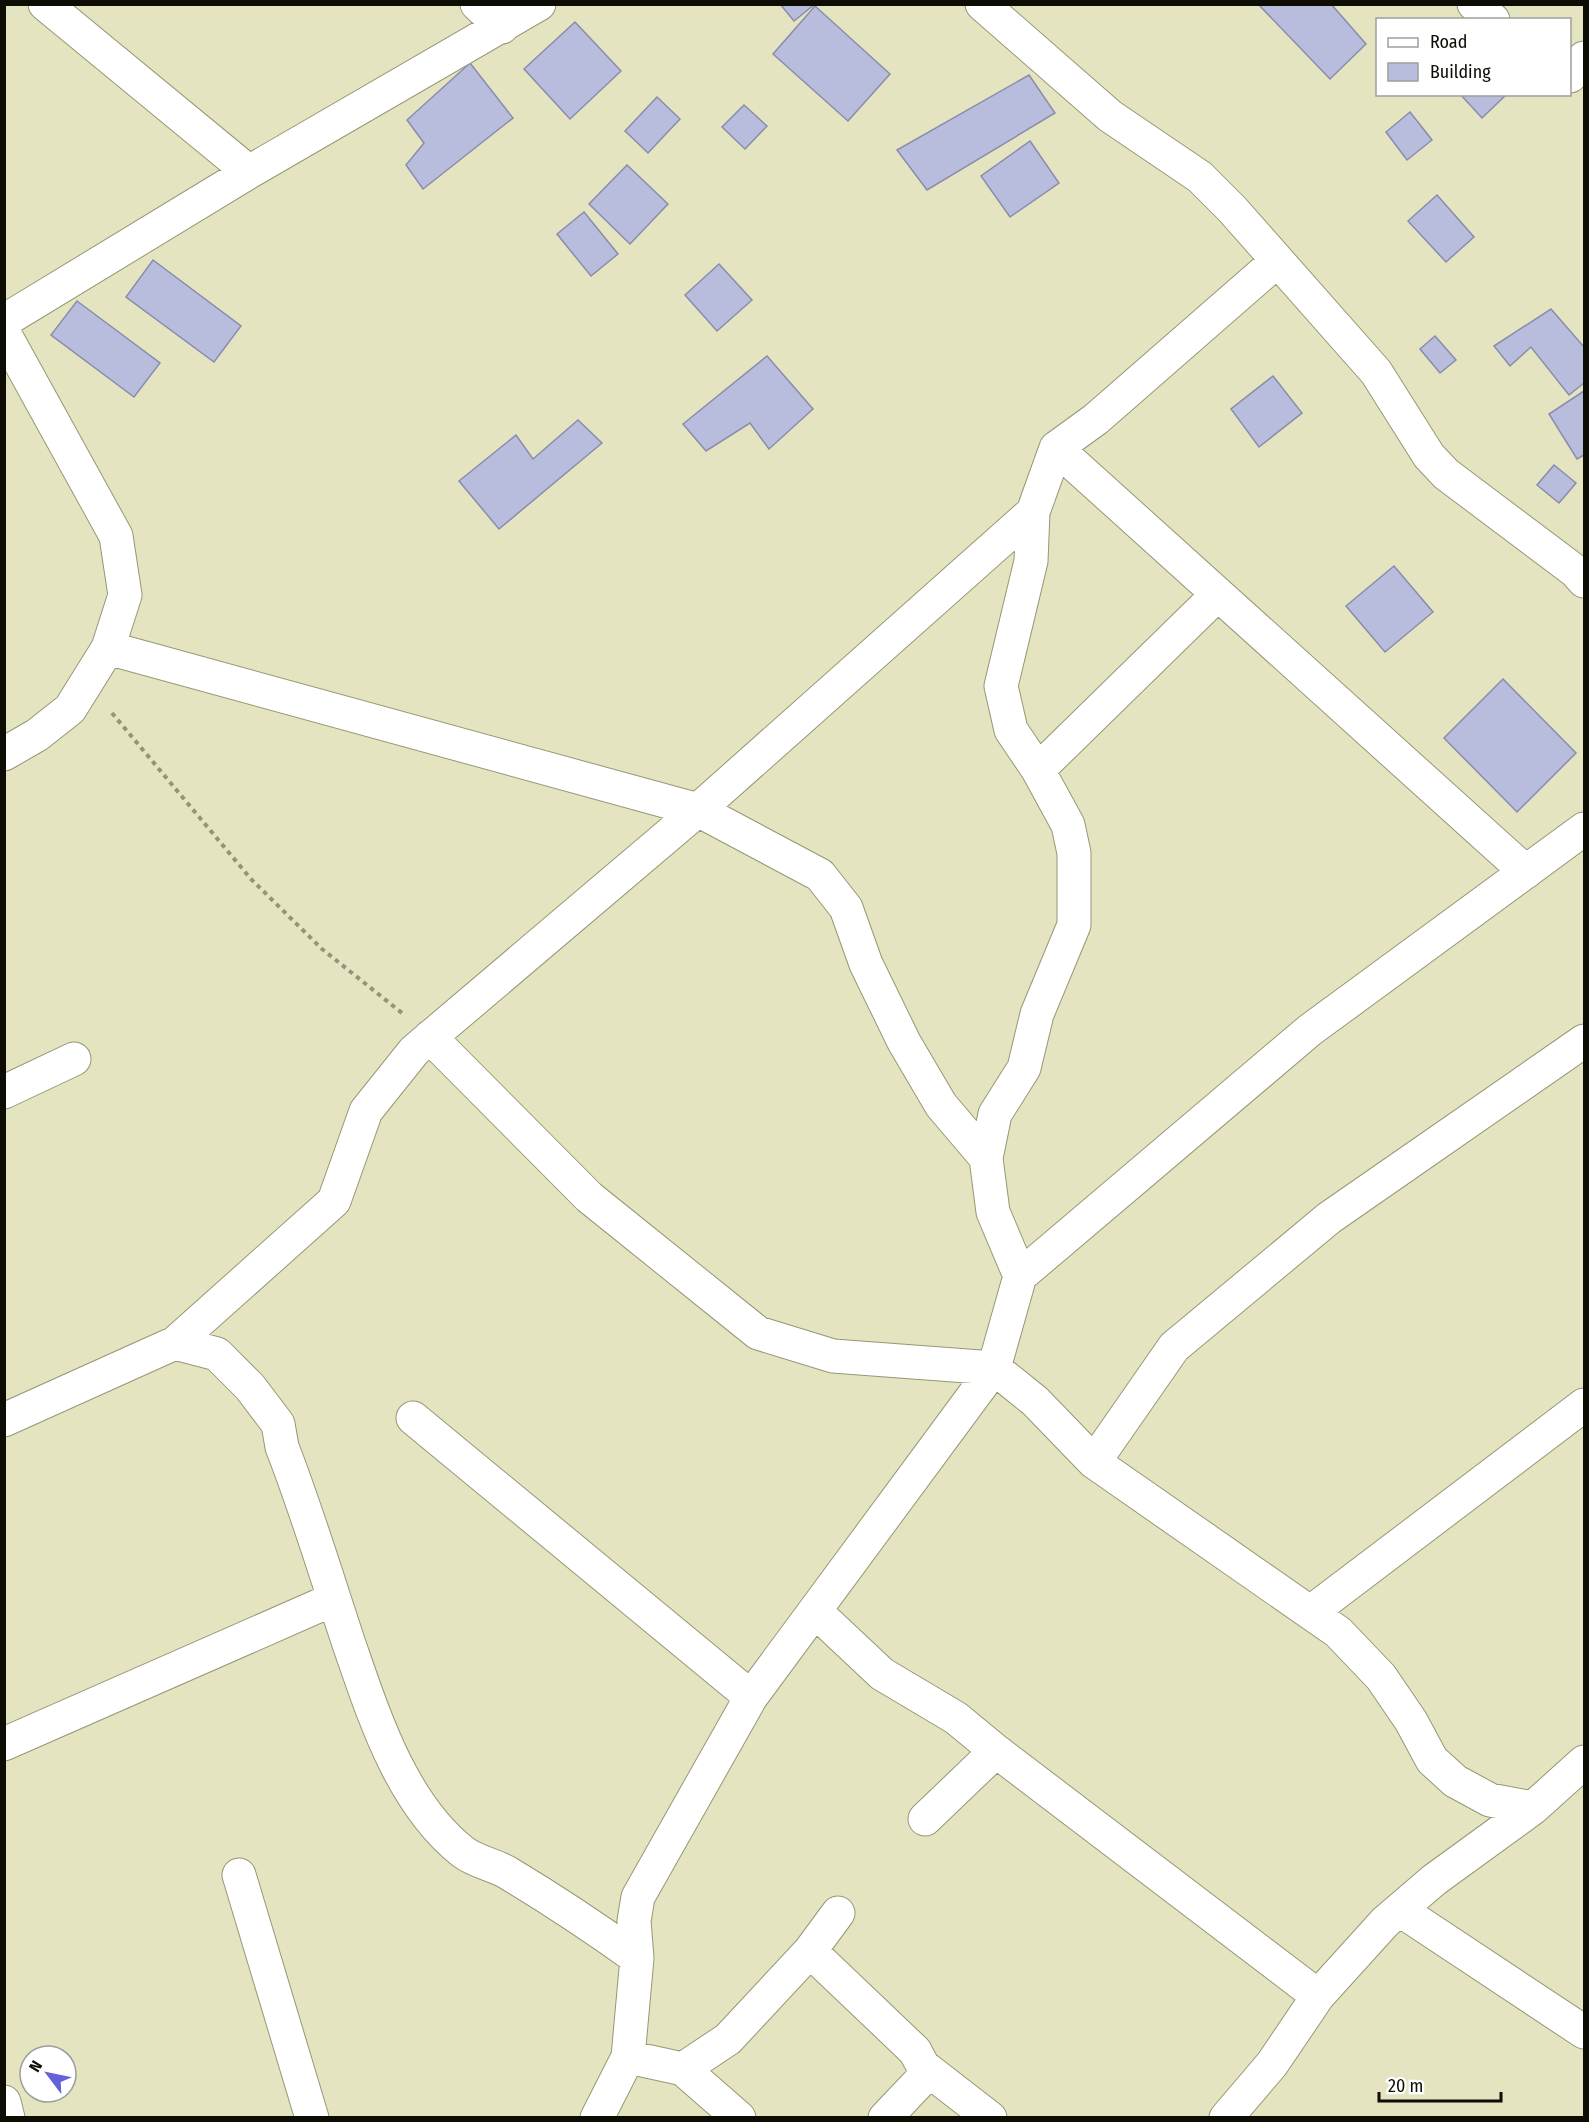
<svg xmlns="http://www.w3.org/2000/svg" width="1589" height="2122" font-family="'Fira Sans Condensed',sans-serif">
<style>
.building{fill:#b9bddd;stroke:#898cab;stroke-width:1.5}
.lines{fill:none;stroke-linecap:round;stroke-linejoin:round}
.minor-casing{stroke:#979776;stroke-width:35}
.path{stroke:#94947a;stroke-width:4;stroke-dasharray:4.5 4.5;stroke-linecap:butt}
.minor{stroke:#fff;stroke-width:33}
</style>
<rect width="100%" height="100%" fill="#e4e4c1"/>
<!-- building -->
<path class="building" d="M 780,4 L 815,4 L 794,21 Z
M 1258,4 L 1331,4 L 1366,44 L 1330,79 Z
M 815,6 L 890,74 L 848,121 L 773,54 Z
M 575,22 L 621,71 L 570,119 L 524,69 Z
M 470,63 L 513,118 L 423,189 L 406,165 L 424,143 L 407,120 Z
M 1029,75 L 1055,113 L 927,190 L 897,150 Z
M 1460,94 L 1507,94 L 1482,118 Z
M 657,97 L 680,119 L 648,153 L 625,131 Z
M 744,105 L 767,126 L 745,149 L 722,127 Z
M 1410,112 L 1432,140 L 1407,160 L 1386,132 Z
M 1030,141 L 1059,183 L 1010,217 L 981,176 Z
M 627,165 L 668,204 L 630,244 L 589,204 Z
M 1437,195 L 1474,237 L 1446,262 L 1408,221 Z
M 584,212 L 618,254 L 591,276 L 557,234 Z
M 153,260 L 241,326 L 214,362 L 126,297 Z
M 719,264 L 752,300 L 717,331 L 685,295 Z
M 77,301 L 160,363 L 134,397 L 51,335 Z
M 1551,309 L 1584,347 L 1584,383 L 1569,395 L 1531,347 L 1510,366 L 1494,346 Z
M 1435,336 L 1456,360 L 1440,373 L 1420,349 Z
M 767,356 L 813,409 L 769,449 L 750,423 L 706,451 L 683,424 Z
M 1273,376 L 1302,413 L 1259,447 L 1231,409 Z
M 1584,391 L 1584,455 L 1577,459 L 1549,414 Z
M 578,420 L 602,443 L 499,529 L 459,481 L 516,435 L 533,459 Z
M 1554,465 L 1576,483 L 1559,503 L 1537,485 Z
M 1394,566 L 1433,612 L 1385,652 L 1346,606 Z
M 1503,679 L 1576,753 L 1517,812 L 1444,738 Z"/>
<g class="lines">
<!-- minor casing -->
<g class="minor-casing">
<path id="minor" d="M 45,4 L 249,172
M 477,4 L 502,27
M 982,4 L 1110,116 L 1200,177 L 1232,209 L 1376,372 L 1429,456 L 1446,474 L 1575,571 L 1584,581
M 1474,4 L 1493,20
M 1570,76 L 1584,58
M 4,321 L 249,172 L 539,4
M 4,333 L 116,536 L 125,595 L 108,648 L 70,709 L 37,735 L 4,754
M 1056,448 L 1526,872
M 108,648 L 698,810 L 820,875 L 846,908 L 866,964 L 904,1042 L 941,1105 L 986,1158
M 1038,770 L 1218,594
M 430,1037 L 589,1197 L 758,1333 L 833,1356 L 994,1368 L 1035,1401 L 1094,1462 L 1338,1632 L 1381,1677 L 1411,1721 L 1432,1760 L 1455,1781 L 1490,1800 L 1533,1808
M 4,1092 L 74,1059
M 1020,1276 L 993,1212 L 986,1158 L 995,1114 L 1024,1068 L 1037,1014 L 1074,925 L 1074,853 L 1068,825 L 1038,770 L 1011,730 L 1001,686 L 1031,561 L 1033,512 L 1056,448 L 1096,419 L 1277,261
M 175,1343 L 334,1201 L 366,1111 L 414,1051 L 698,810 L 1033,512
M 413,1418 L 751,1697
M 4,1420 L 175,1343 L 217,1354 L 250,1387 L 278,1424 L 282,1447 C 307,1511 327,1578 349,1644 C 374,1716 401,1803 463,1852 C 476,1862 495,1865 508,1873 C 553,1900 595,1928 637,1958
M 1094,1462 L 1174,1347 L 1329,1218 L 1584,1041
M 816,1612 L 882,1674 L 956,1718 L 996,1751 L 1318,1996
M 1311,1612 L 1584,1405
M 4,1744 L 334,1599
M 925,1819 L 996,1751
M 239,1875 L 312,2118
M 1400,1910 L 1584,2032
M 810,1951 L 915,2051 L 923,2066 L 923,2078 L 885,2118
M 628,2057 L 683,2069 L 739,2118
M 923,2066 L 990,2118
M 683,2069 L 728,2039 L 810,1951 L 838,1913
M 4,2102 L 8,2118
M 597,2118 L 628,2057 L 637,1958 L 634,1921 L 638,1897 L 751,1697 L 994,1368 L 1020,1276 L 1310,1030 L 1584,829
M 1226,2118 L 1272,2064 L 1318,1996 L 1385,1922 L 1434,1880 L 1533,1808 L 1584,1762"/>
</g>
<!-- path -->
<path class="path" d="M 112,713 L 251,879 L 322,949 L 402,1013"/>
<!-- minor -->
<use href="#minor" class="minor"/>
</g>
<!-- border -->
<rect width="1589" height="2122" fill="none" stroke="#0d0d03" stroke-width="12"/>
<!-- legend -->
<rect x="1376" y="18" width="195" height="78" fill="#ffffff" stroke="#9e9e9a" stroke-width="1.5"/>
<rect x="1388" y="38" width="30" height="9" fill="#ffffff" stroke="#9e9e9a" stroke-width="1.5"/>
<text x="1430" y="48" font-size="18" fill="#0d0d03">Road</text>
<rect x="1388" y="63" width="30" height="18" fill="#b9bddd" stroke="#9e9e9a" stroke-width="1.5"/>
<text x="1430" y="78" font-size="18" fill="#0d0d03">Building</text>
<!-- north arrow -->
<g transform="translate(48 2074) rotate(302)"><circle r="28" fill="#ffffff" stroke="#9e9e9a" stroke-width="1.5"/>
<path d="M0-4.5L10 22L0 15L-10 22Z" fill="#6461da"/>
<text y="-9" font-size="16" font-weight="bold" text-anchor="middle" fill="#0d0d03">N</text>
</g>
<!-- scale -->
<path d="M1379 2092v9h122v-9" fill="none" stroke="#0d0d03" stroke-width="3"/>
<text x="1388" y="2092" font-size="18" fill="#0d0d03" stroke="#ffffff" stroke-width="4.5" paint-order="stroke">20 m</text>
</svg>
